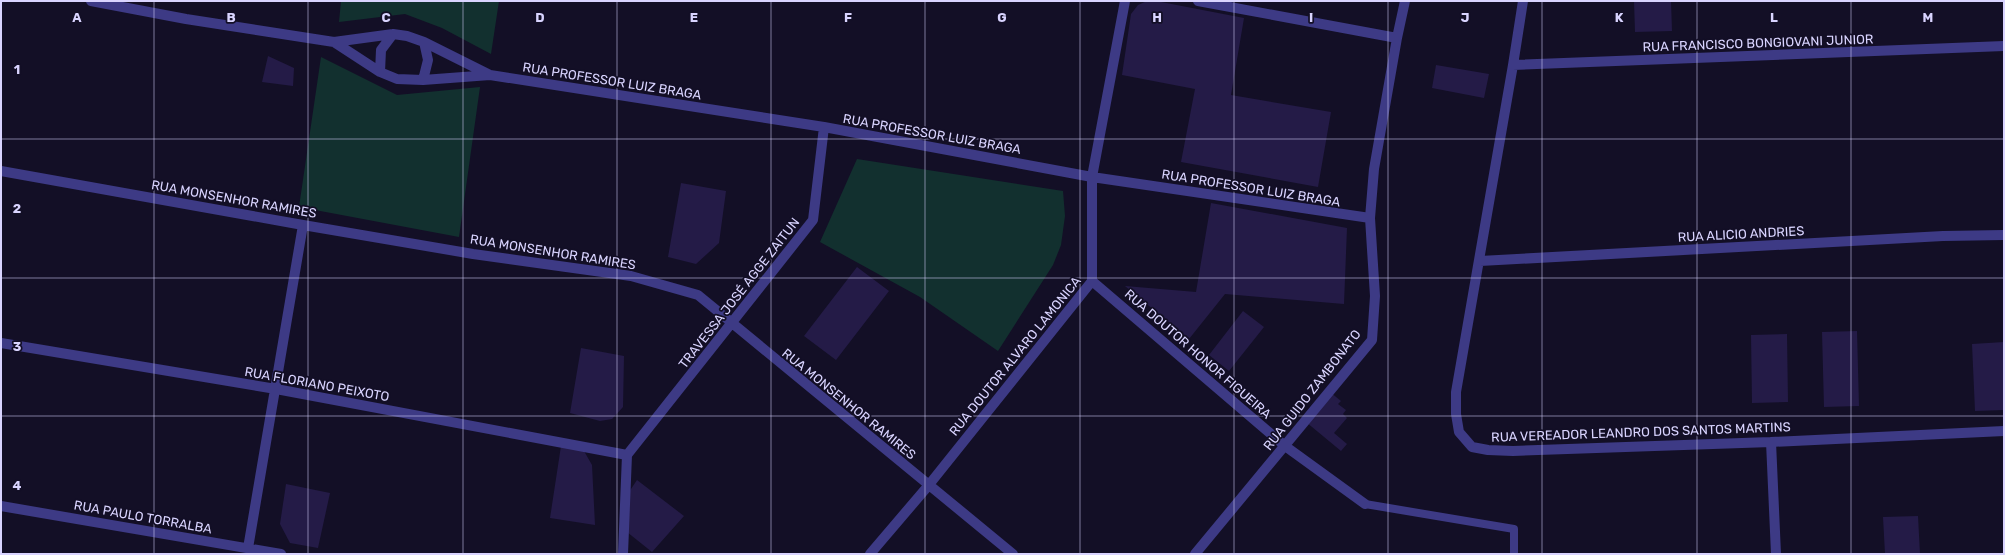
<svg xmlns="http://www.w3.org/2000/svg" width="2005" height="555" font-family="Rubik,sans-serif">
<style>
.green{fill:#12302f}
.building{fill:#241b47}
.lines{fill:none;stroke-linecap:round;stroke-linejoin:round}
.service{stroke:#3d3a85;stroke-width:8}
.minor{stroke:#3d3a85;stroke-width:10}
.grid{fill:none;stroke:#d9d4ff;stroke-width:1;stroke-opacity:0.55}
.labels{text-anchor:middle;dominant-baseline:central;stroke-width:3.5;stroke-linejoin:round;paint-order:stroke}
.street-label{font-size:13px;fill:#d9d4ff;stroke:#130f26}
.grid-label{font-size:13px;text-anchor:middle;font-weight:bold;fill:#d9d4ff;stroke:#130f26;stroke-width:3.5;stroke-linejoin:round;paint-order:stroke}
</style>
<rect width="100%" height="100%" fill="#130f26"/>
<!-- green -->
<path class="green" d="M 341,1 L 499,1 L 491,54 L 442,28 L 405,14 L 339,22 Z
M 321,57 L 397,95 L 480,87 L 459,237 L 299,207 Z
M 857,159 L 1063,191 L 1065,216 L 1061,245 L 1053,265 L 998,351 L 920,297 L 820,242 Z"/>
<!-- building -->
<path class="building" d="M 1147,1 L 1156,1 L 1244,18 L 1231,95 L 1331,112 L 1318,187 L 1181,162 L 1195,89 L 1122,75 L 1131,14 L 1138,5 Z
M 1634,1 L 1671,1 L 1672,31 L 1635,32 Z
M 268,56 L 294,68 L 293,86 L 262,82 Z
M 1436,65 L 1489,74 L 1484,98 L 1432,88 Z
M 681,183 L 726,191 L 719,243 L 696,264 L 668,257 Z
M 1211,203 L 1347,228 L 1344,304 L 1225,294 L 1189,339 L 1125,286 L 1196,292 Z
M 857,267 L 889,291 L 836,360 L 804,336 Z
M 1243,311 L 1264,327 L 1229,371 L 1209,355 Z
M 1857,331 L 1859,406 L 1824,407 L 1822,332 Z
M 1787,334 L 1788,402 L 1752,403 L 1751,335 Z
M 2004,342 L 2004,410 L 1975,411 L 1972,344 Z
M 581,348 L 624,356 L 623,407 L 612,419 L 600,421 L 570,413 Z
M 1330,392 L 1341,401 L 1338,404 L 1346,410 L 1343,414 L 1347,418 L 1334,433 L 1347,444 L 1341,451 L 1306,422 Z
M 561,446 L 584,451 L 592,465 L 595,525 L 550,518 Z
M 637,480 L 684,516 L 652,552 L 627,532 L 627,495 Z
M 286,484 L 330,493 L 318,548 L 290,543 L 280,524 Z
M 1918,516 L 1920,554 L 1885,554 L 1883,517 Z"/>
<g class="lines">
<!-- service -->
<path class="service" d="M 1365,504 L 1514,529 L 1514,554"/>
<!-- minor -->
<path class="minor" d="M 91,1 L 186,19 L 334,42 L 393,34 L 407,36 L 424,42 L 490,75
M 1198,1 L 1397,38
M 1523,1 L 1513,65 L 1456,392 L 1456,414 L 1459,432 L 1472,447 L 1488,450 L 1513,451 L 1771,442 L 2004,431
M 334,42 L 380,72 L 397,79 L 423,80 L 490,75 L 824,127 L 1092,177 L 1370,218
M 1513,65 L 2004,46
M 380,72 L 381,50 L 393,34
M 423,80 L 428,60 L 424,42
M 1,171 L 303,225 L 473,254 L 631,276 L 698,295 L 1013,554
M 1480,261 L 1943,236 L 2004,235
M 1092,281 L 1285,446 L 1365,504
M 1,343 L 276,389 L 627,455
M 1771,442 L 1776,554
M 627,455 L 813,220 L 824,127
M 1,506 L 281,554
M 247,554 L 303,225
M 623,554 L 627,455
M 870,554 L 928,486 L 1092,281 L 1092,177 L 1125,1
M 1195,554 L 1372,340 L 1375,296 L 1370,218 L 1374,169 L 1397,38 L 1405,1"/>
</g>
<!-- grid -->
<path class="grid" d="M 154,1 L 154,554M 308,1 L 308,554M 463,1 L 463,554M 617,1 L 617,554M 771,1 L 771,554M 925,1 L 925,554M 1080,1 L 1080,554M 1234,1 L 1234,554M 1388,1 L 1388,554M 1542,1 L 1542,554M 1697,1 L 1697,554M 1851,1 L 1851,554M 1,139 L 2004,139M 1,278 L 2004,278M 1,416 L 2004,416"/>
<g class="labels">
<!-- street labels -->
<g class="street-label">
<text transform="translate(1758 43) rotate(-2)">RUA FRANCISCO BONGIOVANI JUNIOR</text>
<text transform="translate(612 81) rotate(9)">RUA PROFESSOR LUIZ BRAGA</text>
<text transform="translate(932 134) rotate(10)">RUA PROFESSOR LUIZ BRAGA</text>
<text transform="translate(1251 188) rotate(9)">RUA PROFESSOR LUIZ BRAGA</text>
<text transform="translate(234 199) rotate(10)">RUA MONSENHOR RAMIRES</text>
<text transform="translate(1741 234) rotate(-3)">RUA ALICIO ANDRIES</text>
<text transform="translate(553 252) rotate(9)">RUA MONSENHOR RAMIRES</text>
<text transform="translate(739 293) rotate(-52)">TRAVESSA JOSÉ AGGE ZAITUN</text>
<text transform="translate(1198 354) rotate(41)">RUA DOUTOR HONOR FIGUEIRA</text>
<text transform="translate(1015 356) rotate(-51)">RUA DOUTOR ALVARO LAMONICA</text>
<text transform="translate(317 384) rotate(10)">RUA FLORIANO PEIXOTO</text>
<text transform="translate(1312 390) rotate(-52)">RUA GUIDO ZAMBONATO</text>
<text transform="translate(849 404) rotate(39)">RUA MONSENHOR RAMIRES</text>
<text transform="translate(1641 432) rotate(-2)">RUA VEREADOR LEANDRO DOS SANTOS MARTINS</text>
<text transform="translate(143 517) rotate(10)">RUA PAULO TORRALBA</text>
</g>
</g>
<g class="grid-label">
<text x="77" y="22">A</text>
<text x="231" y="22">B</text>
<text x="386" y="22">C</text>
<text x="540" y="22">D</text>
<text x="694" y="22">E</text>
<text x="848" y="22">F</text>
<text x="1002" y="22">G</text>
<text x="1157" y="22">H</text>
<text x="1311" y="22">I</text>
<text x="1465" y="22">J</text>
<text x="1619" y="22">K</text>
<text x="1774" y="22">L</text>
<text x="1928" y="22">M</text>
<text x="17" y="74">1</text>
<text x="17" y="213">2</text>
<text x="17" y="351">3</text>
<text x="17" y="490">4</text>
</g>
<!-- border -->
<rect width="2005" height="555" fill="none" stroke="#d9d4ff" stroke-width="4"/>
</svg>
